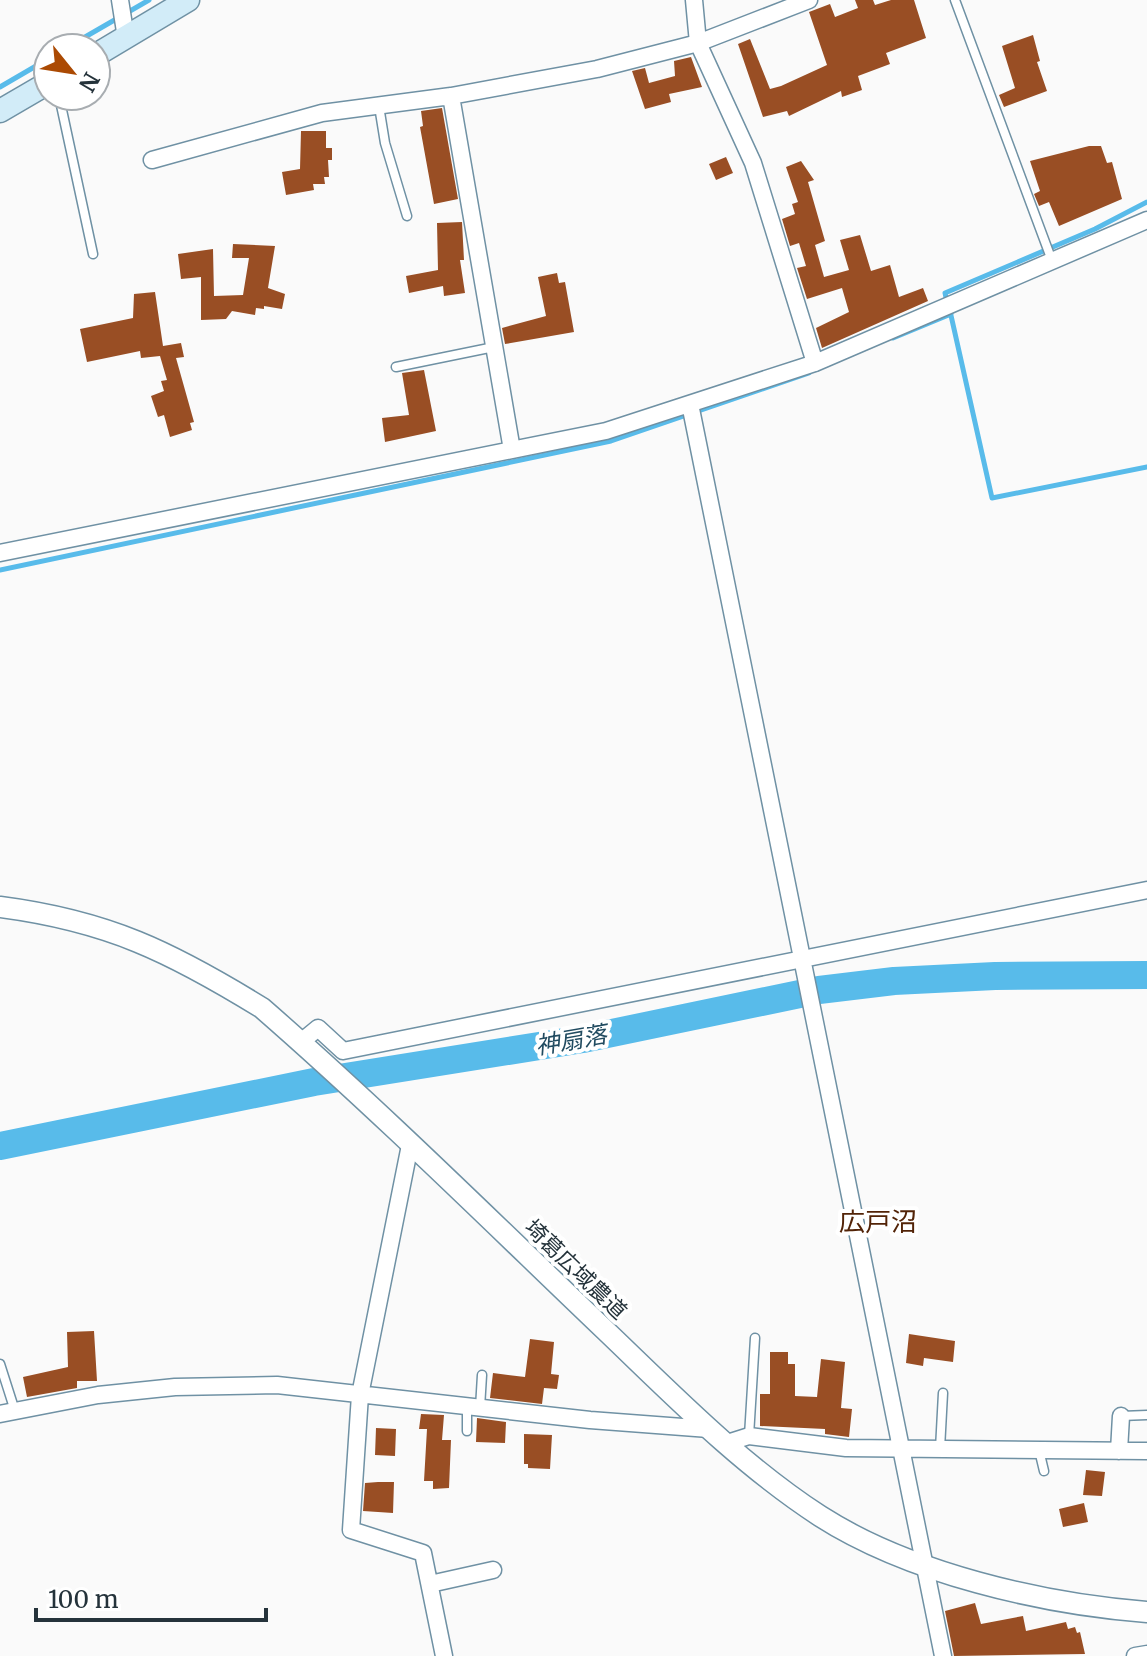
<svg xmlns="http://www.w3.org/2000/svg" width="1147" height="1656" font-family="Merriweather,'Noto Sans JP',serif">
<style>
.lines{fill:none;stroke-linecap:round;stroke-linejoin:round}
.stream{stroke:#58bbea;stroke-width:5}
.river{stroke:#58bbea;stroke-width:28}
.building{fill:#994e24}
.service-casing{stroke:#6f91a4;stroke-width:11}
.minor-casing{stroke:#6f91a4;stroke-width:19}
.tertiary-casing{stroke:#6f91a4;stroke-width:23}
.secondary-casing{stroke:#6f91a4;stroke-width:25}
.service{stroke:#fff;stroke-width:8}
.minor{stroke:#fff;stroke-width:16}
.tertiary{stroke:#fff;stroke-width:20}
.secondary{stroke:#d2ecf8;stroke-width:22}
.labels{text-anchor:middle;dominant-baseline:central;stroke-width:8;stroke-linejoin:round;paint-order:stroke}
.street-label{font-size:22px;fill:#25333b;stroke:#fff}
.water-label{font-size:24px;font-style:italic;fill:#214b60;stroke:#fff}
.quarter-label{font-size:26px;fill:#522307;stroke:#fff}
</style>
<rect width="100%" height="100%" fill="#fafafa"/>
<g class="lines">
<!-- stream -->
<path class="stream" d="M 66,48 L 149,0
M 0,87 L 48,59
M 947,302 L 945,293 L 1095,229 L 1147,202
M 950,311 L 992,498 L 1147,467
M 893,338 L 951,314
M 0,570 L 611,441 L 809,373"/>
<!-- river -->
<path class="river" d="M 0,1146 L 314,1082 L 583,1039 L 819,990 L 894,981 L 995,976 L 1147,975"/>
</g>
<!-- building -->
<path class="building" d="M 855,0 L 873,0 L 875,5 L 891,0 L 914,0 L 926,38 L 886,53 L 890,64 L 858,76 L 862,90 L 842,97 L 841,91 L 789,116 L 787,111 L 763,117 L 738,44 L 750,39 L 770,89 L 781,86 L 827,65 L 809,12 L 830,4 L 835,17 L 858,8 Z
M 1033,35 L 1040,61 L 1037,62 L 1047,91 L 1004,107 L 999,95 L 1015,88 L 1002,46 Z
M 691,57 L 702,87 L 669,94 L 671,102 L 645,109 L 632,71 L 645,68 L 649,83 L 675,76 L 674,61 Z
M 442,108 L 458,199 L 434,204 L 420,127 L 423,126 L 421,111 Z
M 301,131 L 326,131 L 326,148 L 332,148 L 332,160 L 328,160 L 329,177 L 324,177 L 325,184 L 313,184 L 314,190 L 286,195 L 282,172 L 300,169 Z
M 1089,146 L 1101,146 L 1107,163 L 1112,162 L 1122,199 L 1059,226 L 1049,202 L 1039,206 L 1034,194 L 1040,191 L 1030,161 Z
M 726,157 L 733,173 L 716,180 L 709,164 Z
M 801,161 L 814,180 L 808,182 L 825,241 L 815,245 L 824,277 L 849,270 L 840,240 L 860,235 L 871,271 L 890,265 L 899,297 L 923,288 L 928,301 L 822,348 L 816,328 L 849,312 L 842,288 L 807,299 L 797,268 L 806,266 L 799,243 L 790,246 L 782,219 L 795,214 L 792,204 L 798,202 L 786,167 Z
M 462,222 L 464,260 L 460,260 L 465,293 L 444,296 L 443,286 L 409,293 L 406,276 L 438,270 L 437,223 Z
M 233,244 L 275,246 L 268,288 L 285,294 L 282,309 L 264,306 L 264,309 L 256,308 L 255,315 L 232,311 L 226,319 L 201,320 L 201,277 L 181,279 L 178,254 L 213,249 L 214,296 L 243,295 L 249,258 L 232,258 Z
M 557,273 L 559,283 L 565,282 L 574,332 L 505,344 L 502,328 L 546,316 L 538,277 Z
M 155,292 L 163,346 L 181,343 L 184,357 L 176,358 L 194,422 L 190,423 L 192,430 L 170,437 L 164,415 L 158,417 L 151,396 L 164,391 L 161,381 L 167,380 L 160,356 L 141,358 L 140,351 L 87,362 L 80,329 L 133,318 L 134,294 Z
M 424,370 L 436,431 L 385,442 L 382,418 L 409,415 L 402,373 Z
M 94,1331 L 97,1381 L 77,1381 L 77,1388 L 27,1397 L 23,1377 L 68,1367 L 67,1332 Z
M 909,1334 L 955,1341 L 953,1362 L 924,1358 L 923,1366 L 906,1363 Z
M 530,1339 L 554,1342 L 551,1374 L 559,1375 L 557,1389 L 544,1388 L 542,1404 L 490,1398 L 493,1373 L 525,1377 Z
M 770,1352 L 788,1352 L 788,1364 L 795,1364 L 795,1396 L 817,1397 L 821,1359 L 845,1362 L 841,1408 L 852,1409 L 849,1437 L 825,1434 L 825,1429 L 760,1426 L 760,1394 L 770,1394 Z
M 421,1414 L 444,1415 L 442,1440 L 451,1440 L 449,1488 L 433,1489 L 433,1481 L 424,1481 L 427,1429 L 419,1429 Z
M 477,1418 L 506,1422 L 505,1443 L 476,1442 Z
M 376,1428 L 396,1429 L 395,1456 L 375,1455 Z
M 524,1434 L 552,1435 L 550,1469 L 528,1468 L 528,1464 L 524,1464 Z
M 1086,1470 L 1105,1472 L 1102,1496 L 1083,1495 Z
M 378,1482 L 394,1482 L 393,1513 L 363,1511 L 365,1483 Z
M 1084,1503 L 1088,1522 L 1063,1527 L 1059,1509 Z
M 975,1603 L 981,1624 L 1023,1616 L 1026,1631 L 1066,1622 L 1068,1629 L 1075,1627 L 1077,1633 L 1080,1632 L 1085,1654 L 954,1656 L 945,1611 Z"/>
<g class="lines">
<!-- service casing -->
<g class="service-casing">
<path id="service" d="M 955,0 L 1051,258
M 59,96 L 93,254
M 379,106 L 385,143 L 407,216
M 396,367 L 494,347
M 0,1364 L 15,1411
M 467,1406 L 467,1431
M 480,1408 L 482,1375
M 1121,1416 L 1147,1415
M 749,1436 L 755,1338
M 940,1449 L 943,1393
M 1039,1450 L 1044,1471"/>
</g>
<!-- minor casing -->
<g class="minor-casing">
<path id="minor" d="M 120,0 L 126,38
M 809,0 L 698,43 L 753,163 L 815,363
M 451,96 L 512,450
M 152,160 L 322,113 L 451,96 L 597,69 L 698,43 L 694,0
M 690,404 L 943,1656
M 0,553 L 606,431 L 815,363 L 1147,220
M 301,1042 L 318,1028 L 343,1051 L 1147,890
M 410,1145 L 360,1395 L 351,1530 L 423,1553 L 444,1656
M 0,1414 L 98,1395 L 175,1387 L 277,1385 L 590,1420 L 709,1429
M 727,1443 L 749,1436 L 846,1448 L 1147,1451
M 1119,1451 L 1121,1416
M 430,1584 L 493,1570
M 1135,1656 L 1147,1654"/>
</g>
<!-- tertiary casing -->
<g class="tertiary-casing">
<path id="tertiary" d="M 0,907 C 108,921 171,952 262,1008 C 380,1111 492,1222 605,1330 C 673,1395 740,1464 820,1516 C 909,1573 1042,1604 1147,1612"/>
</g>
<!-- secondary casing -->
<g class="secondary-casing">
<path id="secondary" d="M 96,55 L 188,0
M 0,111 L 48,83"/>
</g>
<!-- service -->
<use href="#service" class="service"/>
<!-- minor -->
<use href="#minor" class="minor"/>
<!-- tertiary -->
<use href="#tertiary" class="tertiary"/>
<!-- secondary -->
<use href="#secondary" class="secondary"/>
</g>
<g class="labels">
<!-- street labels -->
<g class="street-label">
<text transform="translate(576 1269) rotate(44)">埼葛広域農道</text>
</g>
<!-- water labels -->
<g class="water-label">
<text transform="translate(571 1040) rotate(-10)">神扇落</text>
</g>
<!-- quarter labels -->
<g class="quarter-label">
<text x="878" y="1221">広戸沼</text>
</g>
</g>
<!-- north arrow -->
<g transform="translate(72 72) rotate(120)"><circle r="38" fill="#ffffff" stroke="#a8adb1" stroke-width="2"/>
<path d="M0-6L14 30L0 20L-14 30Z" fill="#ab4a03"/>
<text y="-12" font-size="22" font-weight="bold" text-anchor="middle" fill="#25333b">N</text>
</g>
<!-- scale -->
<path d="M36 1608v12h230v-12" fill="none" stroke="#25333b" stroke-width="4"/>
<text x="48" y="1608" font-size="24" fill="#25333b" stroke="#ffffff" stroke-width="6" paint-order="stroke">100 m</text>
</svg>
